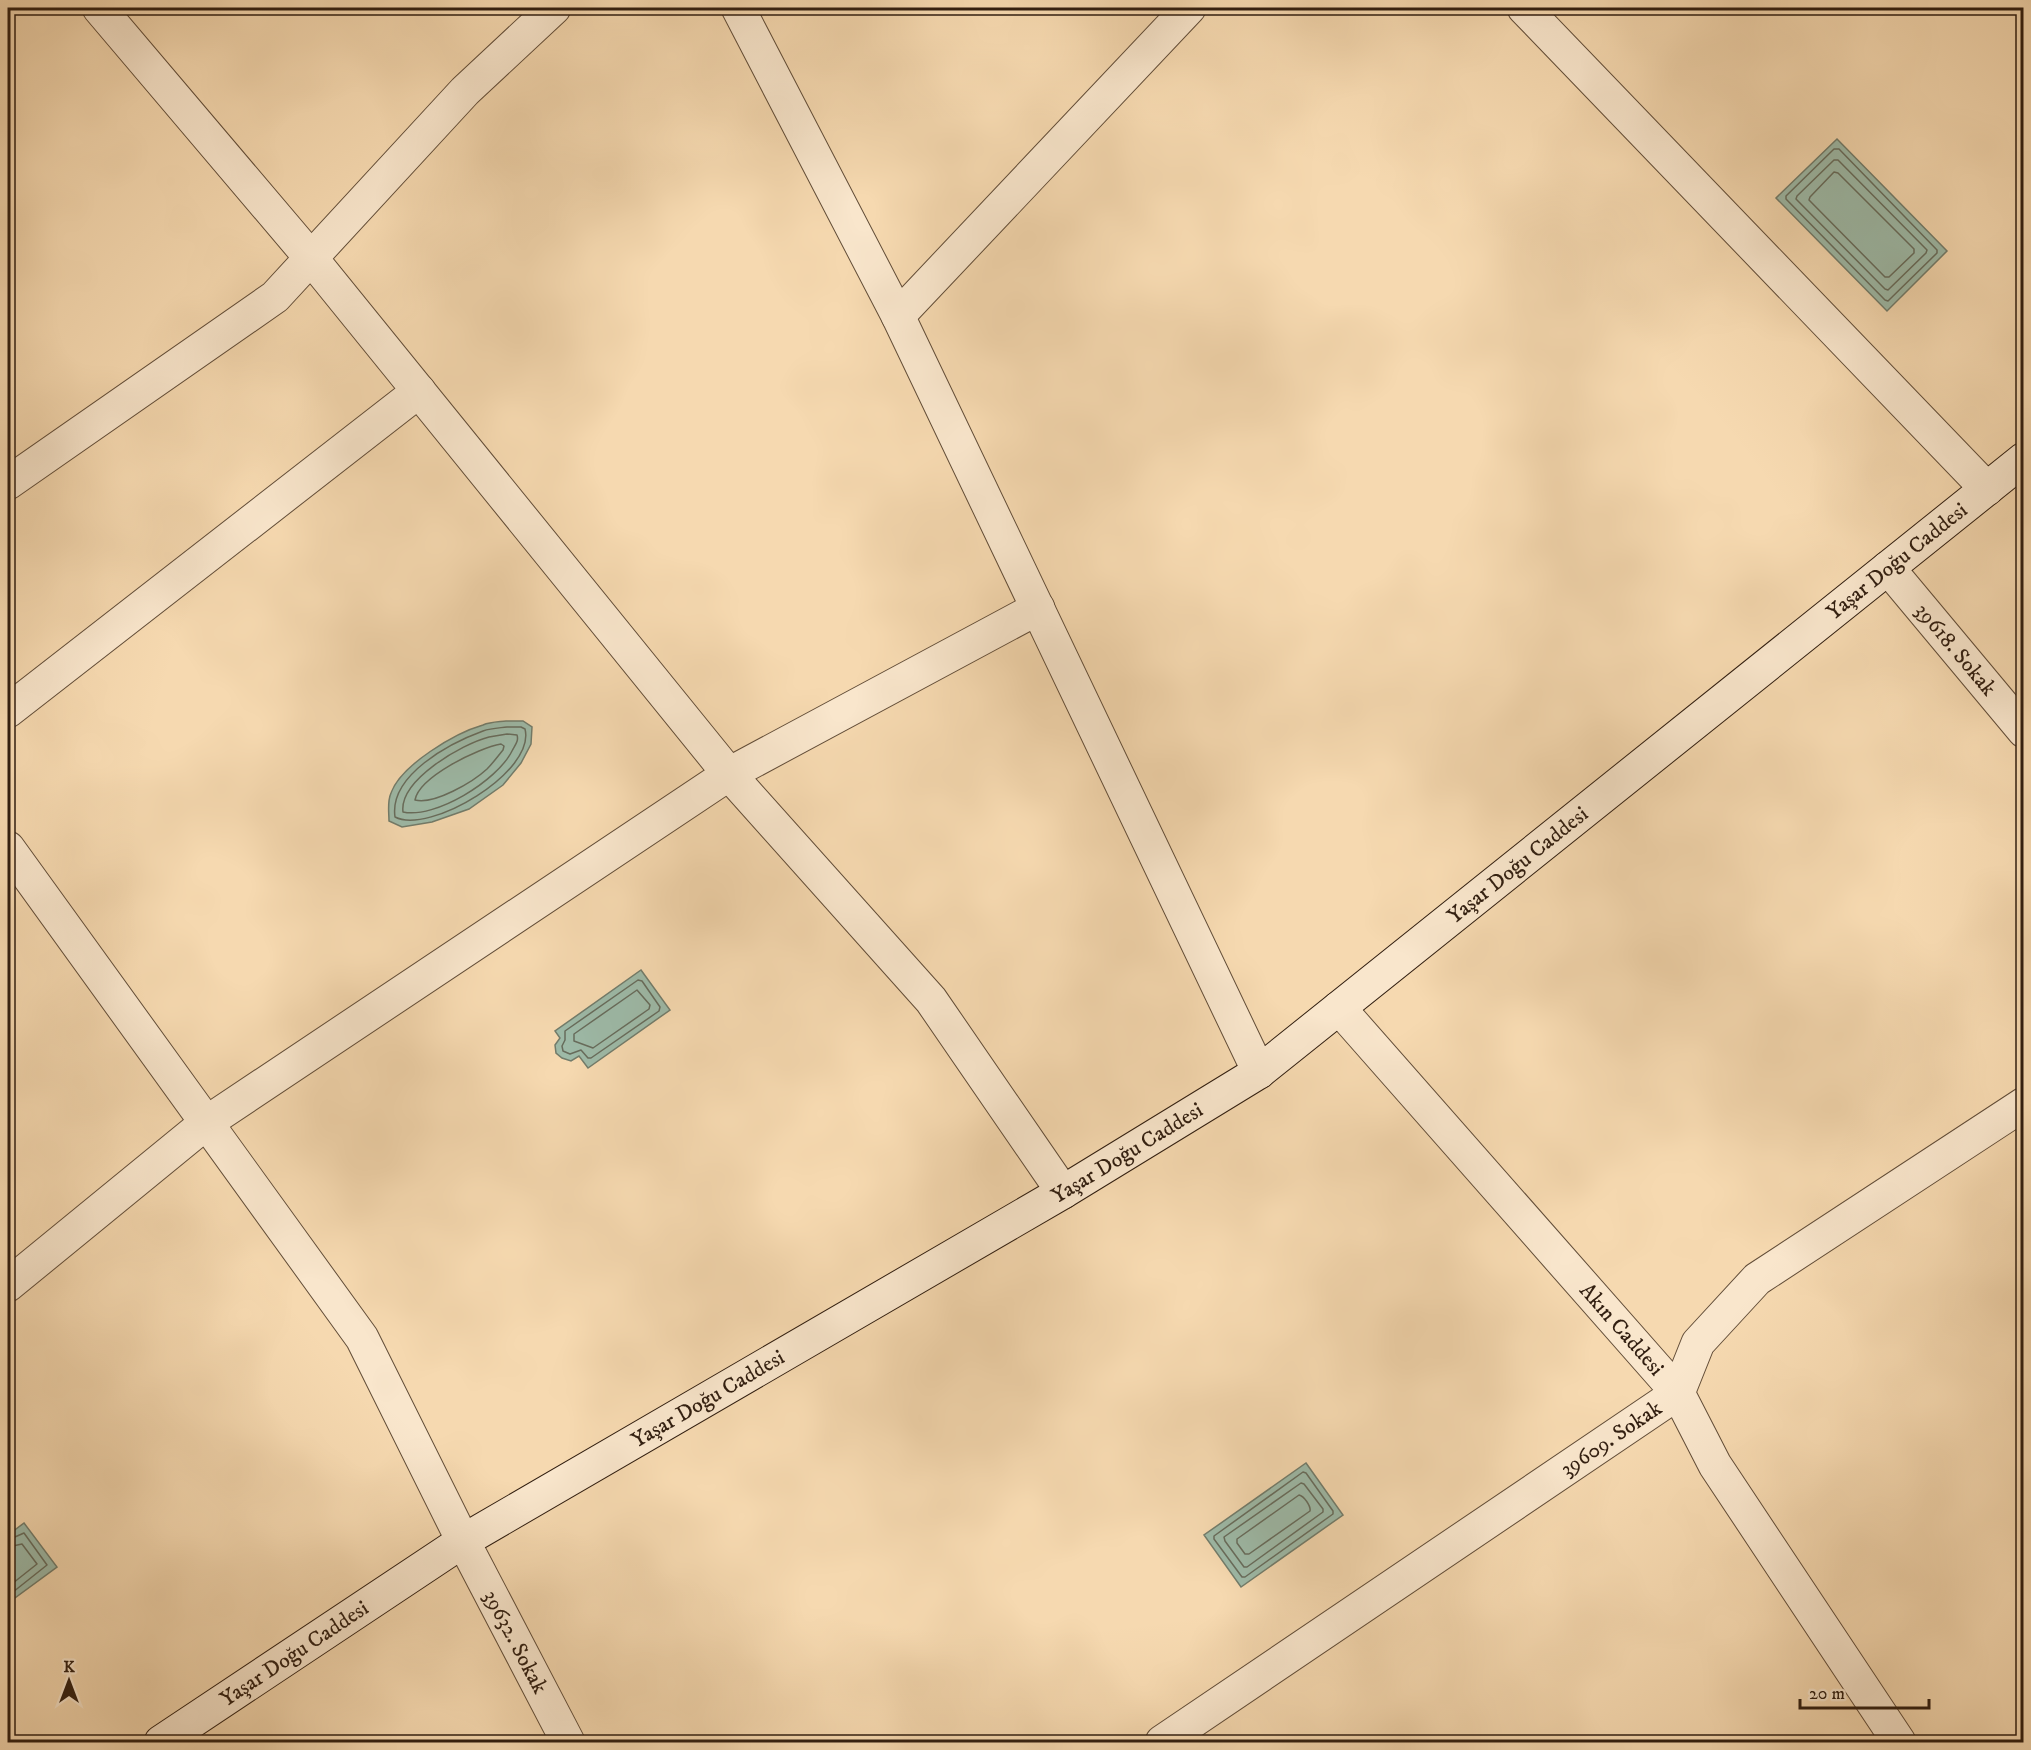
<svg xmlns="http://www.w3.org/2000/svg" width="2031" height="1750" font-family="'IM FELL DW Pica',serif">
<style>
.water{fill:#9dbaa8;stroke:#727c6b;stroke-width:1.5}
.lines{fill:none;stroke-linecap:round;stroke-linejoin:round}
.shore{stroke:#676c5c;stroke-width:1.5}
.street-casing{stroke:#624d38;stroke-width:35}
.secondary-casing{stroke:#311e10;stroke-width:35}
.street{stroke:#f9e6cc;stroke-width:33}
.secondary{stroke:#f9e6cc;stroke-width:33}
.labels{text-anchor:middle;dominant-baseline:central;stroke-width:5;stroke-linejoin:round;paint-order:stroke}
.street-label{font-size:22px;fill:#311e10;stroke:#f9e6cc}
</style>
<rect width="100%" height="100%" fill="#f6d9b0"/>
<filter id="stains"><feTurbulence type="fractalNoise" baseFrequency=".00333" numOctaves="4"/><feColorMatrix values="0 0 0 0 .2 0 0 0 0 .09 0 0 0 0 .02 0 0 0 .5 -.17"/></filter>
<radialGradient id="worn" r=".72"><stop offset=".6" stop-color="#630" stop-opacity="0"/><stop offset="1" stop-color="#630" stop-opacity=".3"/></radialGradient>
<!-- water -->
<path class="water" d="M 1837,139 L 1947,251 L 1887,311 L 1776,198 Z
M 506,721 L 523,721 L 532,727 L 531,744 L 521,763 L 503,785 L 469,809 L 432,822 L 402,827 L 389,821 C 389,812 387,802 391,793 C 401,765 455,733 483,725 C 490,722 498,722 506,721 Z
M 641,970 L 670,1010 L 588,1068 L 579,1056 L 571,1061 L 562,1058 L 556,1053 L 555,1045 L 560,1038 L 555,1031 Z
M 1306,1463 L 1343,1515 L 1241,1587 L 1204,1535 Z
M 24,1523 L 57,1567 L 8,1603 L 8,1535 Z"/>
<g class="lines">
<!-- shore -->
<path class="shore" d="M 1834,149 L 1839,149 L 1937,250 L 1937,253 L 1888,301 L 1885,300 L 1786,199 L 1786,196 Z
M 1838,160 L 1927,250 L 1926,253 L 1888,290 L 1885,289 L 1796,199 L 1797,196 L 1834,160 Z
M 1834,172 L 1838,173 L 1914,249 L 1914,253 L 1889,277 L 1885,277 L 1809,200 L 1810,197 Z
M 507,727 L 521,727 L 525,729 C 536,772 429,835 395,817 C 389,775 450,743 483,731 C 491,728 499,728 507,727 Z
M 507,734 L 517,735 C 519,741 515,745 512,751 C 497,781 435,819 403,812 C 399,780 462,744 489,737 C 495,736 501,735 507,734 Z
M 501,744 L 504,746 L 503,750 C 498,756 493,763 487,769 C 473,782 434,805 415,800 C 419,777 478,748 501,744 Z
M 638,980 L 642,981 L 660,1007 L 659,1011 L 591,1058 L 588,1058 L 581,1050 L 570,1054 L 563,1051 L 562,1046 L 565,1040 L 565,1031 Z
M 637,990 L 650,1005 L 649,1009 L 593,1048 L 574,1041 L 574,1034 Z
M 1303,1472 L 1306,1473 L 1333,1511 L 1333,1514 L 1245,1577 L 1242,1577 L 1214,1539 L 1214,1536 Z
M 1301,1483 L 1304,1484 L 1323,1509 L 1323,1512 L 1247,1567 L 1244,1567 L 1225,1541 L 1224,1537 Z
M 1299,1495 C 1304,1496 1311,1506 1310,1511 L 1249,1554 L 1245,1554 L 1237,1543 L 1237,1539 Z
M 8,1540 L 24,1533 L 47,1565 L 8,1596
M 8,1547 L 22,1544 L 37,1564 L 8,1587"/>
<!-- street casing -->
<g class="street-casing">
<g id="street">
<path d="M 99,8 L 311,258 L 729,774 L 931,1000 L 1063,1192"/>
<path d="M 738,8 L 898,316 L 1259,1072"/>
<path d="M 1524,8 L 1987,489"/>
<path d="M 898,316 L 1189,8"/>
<path d="M 8,483 L 275,297 L 465,91 L 554,8"/>
<path id="s1" d="M 1888,568 L 2024,731"/>
<path d="M 8,711 L 419,391"/>
<path id="s2" d="M 8,848 L 362,1338 L 463,1541 L 568,1742"/>
<path id="s3" d="M 1339,1008 L 1678,1393 L 1715,1465 L 1899,1742"/>
<path d="M 8,1285 L 206,1123 L 729,774 L 1038,608"/>
<path id="s4" d="M 1162,1742 L 1678,1393 L 1698,1343 L 1757,1279 L 2024,1104"/>
</g>
</g>
<!-- secondary casing -->
<g class="secondary-casing">
<g id="secondary">
<path id="s5" d="M 161,1742 L 463,1541 L 1063,1192 L 1259,1072 L 2024,459"/>
</g>
</g>
<!-- street -->
<use href="#street" class="street"/>
<!-- secondary -->
<use href="#secondary" class="secondary"/>
</g>
<g class="labels">
<!-- street labels -->
<g class="street-label">
<text stroke="none"><textPath href="#s5" startOffset="2104">Yaşar Doğu Caddesi</textPath></text>
<text stroke="none"><textPath href="#s1" startOffset="106">39618. Sokak</textPath></text>
<text stroke="none"><textPath href="#s5" startOffset="1618">Yaşar Doğu Caddesi</textPath></text>
<text stroke="none"><textPath href="#s5" startOffset="1132">Yaşar Doğu Caddesi</textPath></text>
<text stroke="none"><textPath href="#s3" startOffset="428">Akın Caddesi</textPath></text>
<text stroke="none"><textPath href="#s5" startOffset="646">Yaşar Doğu Caddesi</textPath></text>
<text stroke="none"><textPath href="#s4" startOffset="542">39609. Sokak</textPath></text>
<text stroke="none"><textPath href="#s2" startOffset="945">39632. Sokak</textPath></text>
<text stroke="none"><textPath href="#s5" startOffset="160">Yaşar Doğu Caddesi</textPath></text>
</g>
</g>
<!-- margin -->
<rect width="2031" height="1750" fill="none" stroke="#f6d9b0" stroke-width="30"/>
<rect x="9" y="9" width="2013" height="1732" fill="none" stroke="#311e10" stroke-width="3"/>
<rect x="15" y="15" width="2001" height="1720" fill="none" stroke="#311e10" stroke-width="1.5"/>
<!-- north arrow -->
<g transform="translate(69 1681)" stroke="#f9e6cc" stroke-width="4.5" paint-order="stroke">
<path d="M0-4.5L10 22L0 15L-10 22Z" fill="#311e10"/>
<text y="-9" font-size="16" font-weight="bold" text-anchor="middle" fill="#311e10">K</text>
</g>
<!-- scale -->
<path d="M1800 1699v9h129v-9" fill="none" stroke="#311e10" stroke-width="3"/>
<text x="1809" y="1699" font-size="18" fill="#311e10" stroke="#f9e6cc" stroke-width="4.5" paint-order="stroke">20 m</text>
<rect width="100%" height="100%" filter="url(#stains)"/>
<rect width="100%" height="100%" fill="url(#worn)"/>
</svg>
